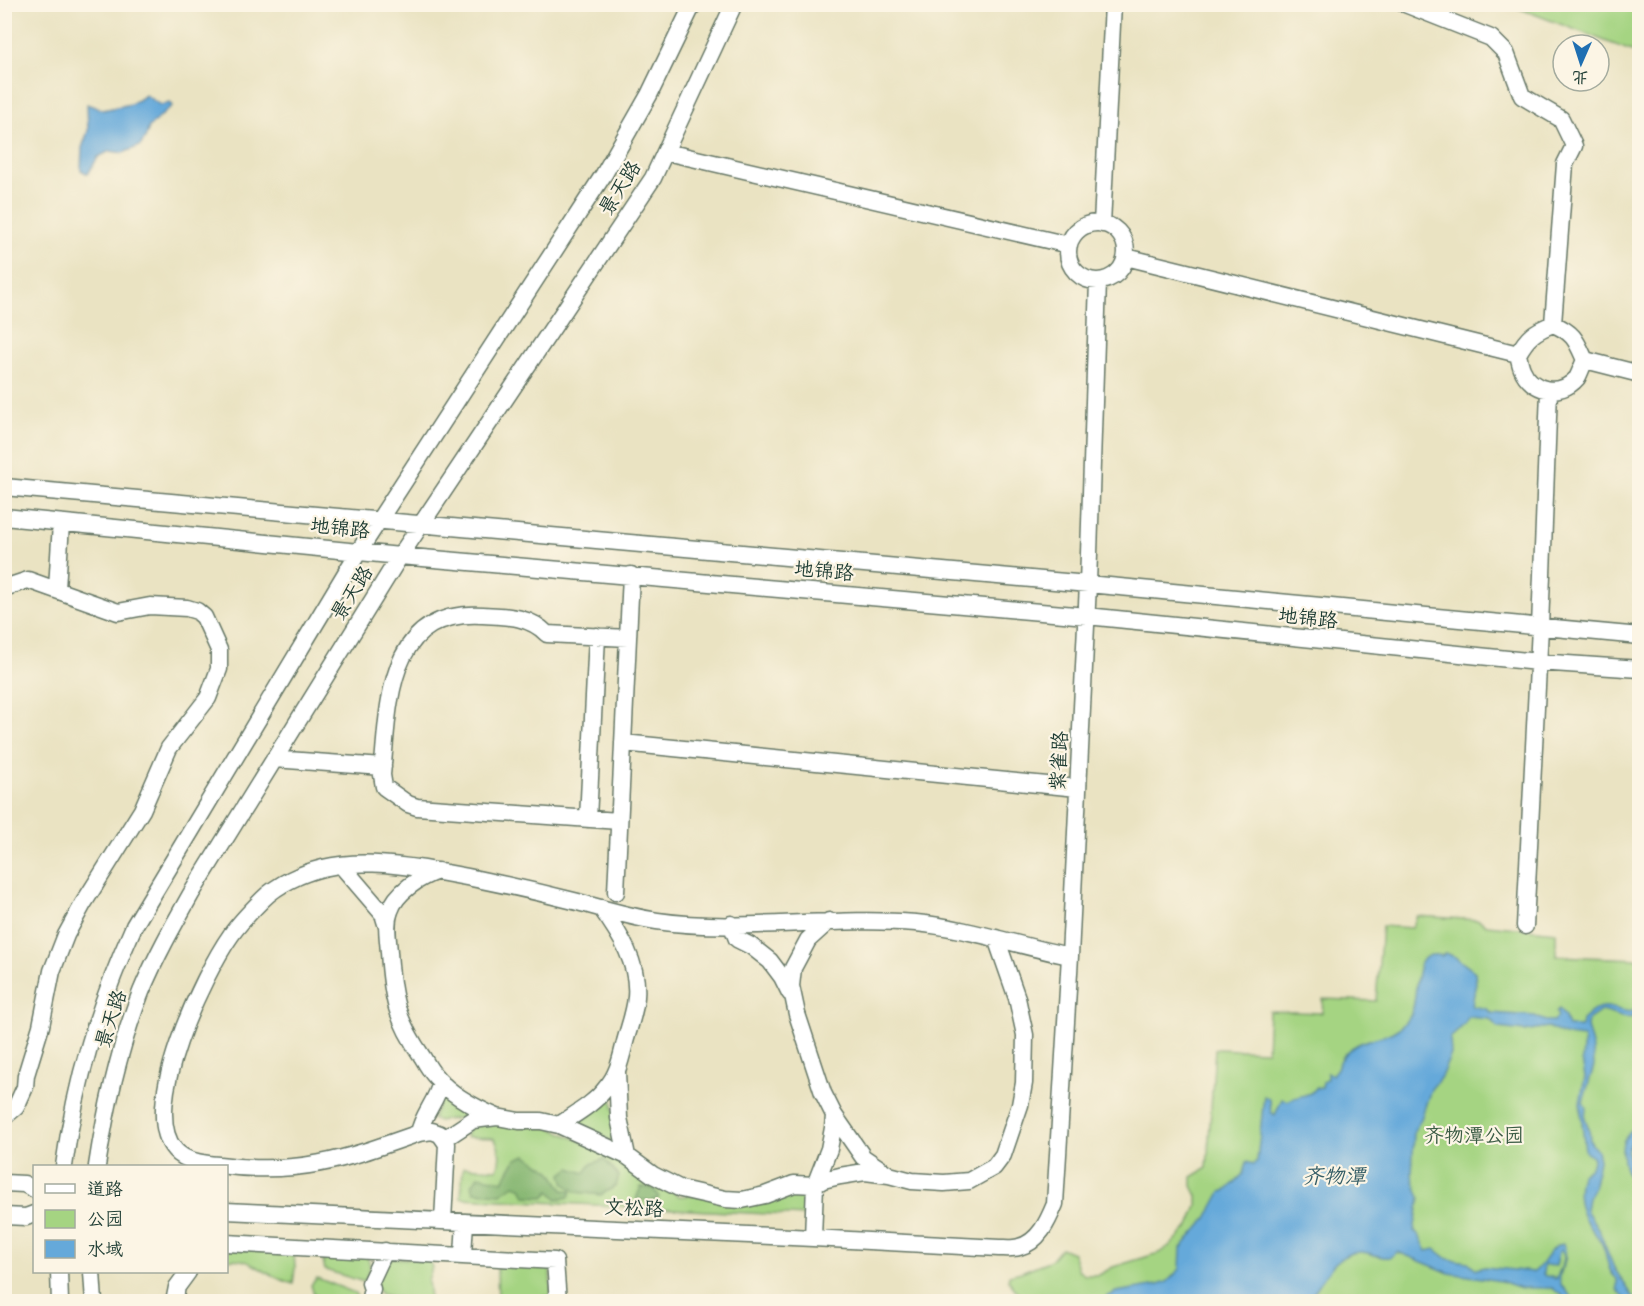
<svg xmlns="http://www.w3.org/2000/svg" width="1644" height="1306" font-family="Pangolin,'LXGW WenKai TC',sans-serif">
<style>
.green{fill:#a5d482;stroke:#62885b;stroke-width:1.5}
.forest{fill:#84b670;stroke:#527a52;stroke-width:1.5}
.water{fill:#65a9da;stroke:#427387;stroke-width:1.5;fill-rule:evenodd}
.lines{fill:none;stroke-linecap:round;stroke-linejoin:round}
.minor-casing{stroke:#676;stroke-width:19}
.minor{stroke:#fff;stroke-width:16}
.labels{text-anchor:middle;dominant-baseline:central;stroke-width:4.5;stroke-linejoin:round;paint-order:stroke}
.street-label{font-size:20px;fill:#1f3d34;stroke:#fcf5e5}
.park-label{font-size:20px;fill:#3a5b44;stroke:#fcf5e5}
.water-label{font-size:21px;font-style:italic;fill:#345d66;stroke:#fcf5e5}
</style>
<rect width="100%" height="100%" fill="#fcf5e5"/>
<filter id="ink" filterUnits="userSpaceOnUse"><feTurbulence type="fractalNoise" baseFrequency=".0167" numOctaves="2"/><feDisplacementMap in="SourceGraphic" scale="12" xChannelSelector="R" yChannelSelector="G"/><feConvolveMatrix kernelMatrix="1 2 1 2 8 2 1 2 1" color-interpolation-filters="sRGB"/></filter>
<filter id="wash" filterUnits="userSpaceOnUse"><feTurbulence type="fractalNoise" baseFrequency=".008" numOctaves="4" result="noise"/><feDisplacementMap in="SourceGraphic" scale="24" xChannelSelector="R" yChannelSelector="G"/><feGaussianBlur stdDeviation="1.35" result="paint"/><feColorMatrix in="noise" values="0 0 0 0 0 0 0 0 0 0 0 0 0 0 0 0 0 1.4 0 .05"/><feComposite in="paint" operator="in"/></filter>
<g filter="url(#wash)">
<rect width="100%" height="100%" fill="#eae3c2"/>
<!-- green -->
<path class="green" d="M 1510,5 L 1639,5 L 1639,54 Z
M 1417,916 L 1479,920 L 1487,925 L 1556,932 L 1556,956 L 1639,959 L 1639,1301 L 1025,1302 L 1008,1280 L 1009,1275 L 1021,1272 L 1051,1260 L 1061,1248 L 1073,1253 L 1079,1271 L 1085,1275 L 1099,1275 L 1113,1267 L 1159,1253 L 1172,1244 L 1189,1226 L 1197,1206 L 1197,1196 L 1192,1186 L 1192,1177 L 1207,1168 L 1215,1049 L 1267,1051 L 1269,1011 L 1322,1013 L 1323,999 L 1376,1001 L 1382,926 L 1412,928 Z
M 444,1092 L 473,1110 L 468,1117 L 438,1121 L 432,1119 Z
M 607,1097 L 612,1099 L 618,1142 L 613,1142 L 575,1124 Z
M 495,1122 L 551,1128 L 620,1158 L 679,1196 L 806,1191 L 808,1208 L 805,1216 L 461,1198 L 463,1167 L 497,1169 C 501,1160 501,1146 493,1138 L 466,1137 L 467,1131 L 472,1125 Z
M 227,1249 L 294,1251 L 295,1268 L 293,1284 C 286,1281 278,1279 271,1275 C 256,1267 244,1256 227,1260 Z
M 330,1254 L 366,1255 C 373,1266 369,1271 364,1282 L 325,1270 L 323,1261 Z
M 386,1258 L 428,1259 L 432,1267 L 428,1281 L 430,1298 L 428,1301 L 411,1301 L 381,1294 L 375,1287 Z
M 501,1263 L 550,1265 L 551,1296 L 498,1301 L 497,1269 Z
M 317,1278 L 355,1293 L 359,1301 L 335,1301 L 314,1295 L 311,1285 Z"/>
<!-- forest -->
<path class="forest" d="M 526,1155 L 551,1171 L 563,1190 L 571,1191 L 569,1197 L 557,1199 L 550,1191 L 544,1197 L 525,1196 L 521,1187 L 514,1185 L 501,1194 L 474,1192 L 472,1185 L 478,1176 L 503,1181 L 516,1159 Z
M 604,1159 L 619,1176 L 616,1186 L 601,1195 L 576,1192 L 565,1184 L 562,1174 L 570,1168 L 585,1173 L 591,1164 Z
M 641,1187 C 651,1187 655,1188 659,1198 L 651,1201 L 636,1199 Z"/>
<!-- water -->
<path class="water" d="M 146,95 L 160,105 L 170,103 L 172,106 L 149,127 L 145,139 L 140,146 L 123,153 L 110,151 L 98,157 L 88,174 L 81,170 L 82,148 L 88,131 L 87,104 L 103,110 L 131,104 Z
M 1445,953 L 1455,957 L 1475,972 L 1476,982 L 1472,1006 L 1487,1009 L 1491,1013 L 1535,1016 L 1545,1021 L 1554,1021 L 1558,1017 L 1556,1012 L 1559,1009 L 1565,1017 L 1568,1027 L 1581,1027 L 1582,1020 C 1587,1016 1595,1007 1602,1007 C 1613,1005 1622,1015 1639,1010 L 1639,1016 C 1621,1021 1618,1014 1601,1011 L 1588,1020 L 1587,1027 L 1593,1049 L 1594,1066 L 1583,1102 L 1586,1108 L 1585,1118 L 1589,1129 L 1590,1141 L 1597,1151 L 1599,1160 L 1593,1189 L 1588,1198 L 1586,1210 L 1599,1230 L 1614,1268 L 1636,1301 L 1627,1301 L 1617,1289 L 1617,1279 C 1607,1271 1608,1260 1604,1249 C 1601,1238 1592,1231 1586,1221 C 1578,1208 1576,1189 1581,1175 C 1587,1169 1593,1169 1593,1158 L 1585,1151 L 1580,1103 L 1585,1077 L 1582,1060 L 1584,1037 L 1564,1035 L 1548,1027 L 1524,1031 L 1498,1028 L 1490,1019 L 1468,1017 C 1467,1023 1455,1034 1450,1038 L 1451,1054 L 1441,1077 L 1431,1089 L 1421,1119 L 1414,1132 L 1412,1175 L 1420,1198 L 1414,1231 L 1419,1235 L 1427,1251 L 1435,1249 L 1448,1259 L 1468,1262 L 1476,1269 L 1485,1267 L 1534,1272 C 1546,1263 1547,1247 1563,1244 C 1571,1262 1557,1269 1560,1282 C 1562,1289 1571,1295 1575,1301 L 1569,1301 L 1552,1288 L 1521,1288 L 1501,1281 L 1449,1273 L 1398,1252 C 1395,1253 1393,1256 1390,1257 C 1382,1259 1370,1252 1361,1252 C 1334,1251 1322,1283 1308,1301 L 1100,1301 L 1116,1292 L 1158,1285 L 1167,1282 L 1180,1269 L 1181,1248 L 1207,1218 L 1221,1192 L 1227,1190 L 1243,1174 L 1246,1162 L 1254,1164 L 1257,1161 L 1264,1096 L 1270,1100 L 1271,1112 L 1275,1115 L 1282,1099 L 1288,1101 C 1296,1095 1310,1097 1316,1088 L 1322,1087 L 1323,1082 L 1327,1079 L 1327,1073 L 1332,1075 C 1333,1072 1336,1071 1337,1068 C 1339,1066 1338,1062 1340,1060 C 1343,1055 1348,1050 1353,1047 C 1372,1034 1393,1041 1409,1017 C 1422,999 1407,946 1442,956 ZM 1561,1250 C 1569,1259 1559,1269 1557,1278 L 1555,1279 L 1552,1277 L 1545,1276 L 1543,1274 L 1544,1265 L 1556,1266 L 1559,1252 Z
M 1639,1122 L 1639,1132 C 1623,1153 1625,1151 1636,1173 L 1639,1174 L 1639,1178 C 1637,1178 1633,1178 1630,1177 C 1623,1172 1620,1148 1624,1140 C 1628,1134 1634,1128 1639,1122 Z"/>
</g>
<g filter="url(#ink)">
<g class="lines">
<!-- minor casing -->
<g class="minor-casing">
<path id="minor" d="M 1405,4 L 1491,38 L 1506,53 L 1522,96 L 1561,119 L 1574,146 L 1565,164 L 1553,324
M 666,152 L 1069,245
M1068 252a29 29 0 1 1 58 0a29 29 0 1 1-58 0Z
M 1102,224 L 1113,4
M 1126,257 L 1518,354
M 1553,324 C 1574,333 1576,340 1585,360 C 1582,366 1580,373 1577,378 C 1560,398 1531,391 1522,369 C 1520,364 1519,359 1518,354 C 1527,337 1535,331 1553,324 Z
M 1585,360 L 1640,374
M 4,487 L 1088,584 L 1640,636
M 4,517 L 400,556 L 1087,616 L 1538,662 L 1640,669
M 4,588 L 28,580 L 118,612 L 150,606 L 187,608 L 197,611 L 204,617 L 219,650 L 219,669 L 208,698 L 169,748 L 142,810 L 83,904 L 66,935 L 52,971 L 41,1026 L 26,1075 L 25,1087 L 16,1107 L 4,1117
M 57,589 L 61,523
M 623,743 L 1078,788
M 274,759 L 383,767
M 588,819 L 597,636
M 619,821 L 417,807 L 408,804 L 384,787 L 382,775 C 389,704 386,609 483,615 C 506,616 530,616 547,634 L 628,638
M 341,865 L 383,914 L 387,927
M 438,871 C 420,877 396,892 390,911 C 385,923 388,938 389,952 C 392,998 396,1019 423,1058 C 427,1065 431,1072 436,1077 C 451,1095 476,1108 497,1117
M 616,892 L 631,575
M 829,921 L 808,940 L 793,968 L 791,986 L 797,1014 L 823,1093 L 834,1115 L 863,1157 L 888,1174
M 731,924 L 737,939 L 751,946 L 770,961 L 782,977 L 790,993
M 1525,926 L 1540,627 L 1549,391
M 617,1072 L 619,1118 L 627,1156
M 559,1125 C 575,1114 594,1104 606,1088 C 618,1075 621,1058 625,1042 C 629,1027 635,1012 636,997 C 639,964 620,934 601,908
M 419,1133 C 422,1115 437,1101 441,1082
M 444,1139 L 473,1120 L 497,1117 L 519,1121 L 541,1121 L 559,1125 L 627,1156 L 653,1175 L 681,1189 L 725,1199 L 742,1200 L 765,1195 L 794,1184 L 815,1185 L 823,1180 L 840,1176 L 865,1172 L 889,1175 L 912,1181 L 944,1183 L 969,1181 L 994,1167 L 1003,1155 L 1020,1105 L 1024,1083 L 1025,1035 L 1017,998 L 996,938
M 64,1166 C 76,1078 98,1007 134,926 L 359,551 L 604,174 L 649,95 L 693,4
M 97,1166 C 106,1107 119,1048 141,992 C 155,958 173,926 191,894 L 400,556 L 653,178 L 734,4
M 4,1183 L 24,1184 L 34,1189
M 226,1211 L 813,1238 L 999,1248 C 1005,1248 1013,1249 1019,1247 C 1039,1242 1048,1221 1055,1204 L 1070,956 L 1088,584 L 1098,281
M 4,1216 L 26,1217 L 34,1214
M 443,1221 L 447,1144 L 440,1134 L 432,1131 L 419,1133 C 345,1159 300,1176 219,1165 C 205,1164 185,1162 175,1150 C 138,1109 204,973 231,935 C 240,922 252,910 263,899 C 278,884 302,873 323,868 C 355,860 392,864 424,869 C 476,878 527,889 578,902 C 604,909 631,917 657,921 C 741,933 831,916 916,923 C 969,928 1018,946 1070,956
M 813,1238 L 815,1185 L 829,1149 L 833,1128 L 834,1115
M 226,1243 L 555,1261 L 558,1302
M 463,1255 L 465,1222
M 59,1272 L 60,1302
M 92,1272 L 94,1302
M 174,1302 L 177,1287 L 188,1272
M 369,1302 L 372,1289 L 370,1283 L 385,1251"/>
</g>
<!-- minor -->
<use href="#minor" class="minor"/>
</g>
</g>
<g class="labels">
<!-- street labels -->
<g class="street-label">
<text transform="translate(620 188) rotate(-58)">景天路</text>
<text transform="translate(340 528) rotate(6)">地锦路</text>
<text transform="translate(824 571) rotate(5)">地锦路</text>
<text transform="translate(352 593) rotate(-58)">景天路</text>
<text transform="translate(1308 618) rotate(6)">地锦路</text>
<text transform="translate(1059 761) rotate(-87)">紫雀路</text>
<text transform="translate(111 1019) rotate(-72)">景天路</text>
<text transform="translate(634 1208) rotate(3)">文松路</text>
</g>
<!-- park labels -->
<g class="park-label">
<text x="1474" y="1135">齐物潭公园</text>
</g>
<!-- water labels -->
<g class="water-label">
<text x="1334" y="1176">齐物潭</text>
</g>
</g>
<!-- margin -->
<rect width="1644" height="1306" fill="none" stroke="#fcf5e5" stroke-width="24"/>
<!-- legend -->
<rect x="33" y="1165" width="195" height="108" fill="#fcf5e5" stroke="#a4ab9e" stroke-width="1.5"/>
<rect x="45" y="1184" width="30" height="9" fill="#ffffff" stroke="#a4ab9e" stroke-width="1.5"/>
<text x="87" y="1195" font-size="18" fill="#1f3d34">道路</text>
<rect x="45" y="1210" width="30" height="18" fill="#a5d482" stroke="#a4ab9e" stroke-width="1.5"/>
<text x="87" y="1225" font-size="18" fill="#1f3d34">公园</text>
<rect x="45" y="1240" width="30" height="18" fill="#65a9da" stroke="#a4ab9e" stroke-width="1.5"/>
<text x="87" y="1255" font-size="18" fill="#1f3d34">水域</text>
<!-- north arrow -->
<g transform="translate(1581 63) rotate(183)"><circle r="28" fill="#fcf5e5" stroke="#a4ab9e" stroke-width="1.5"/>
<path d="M0-4.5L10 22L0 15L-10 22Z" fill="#1f6fb2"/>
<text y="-9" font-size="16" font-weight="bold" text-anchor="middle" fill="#1f3d34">北</text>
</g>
</svg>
